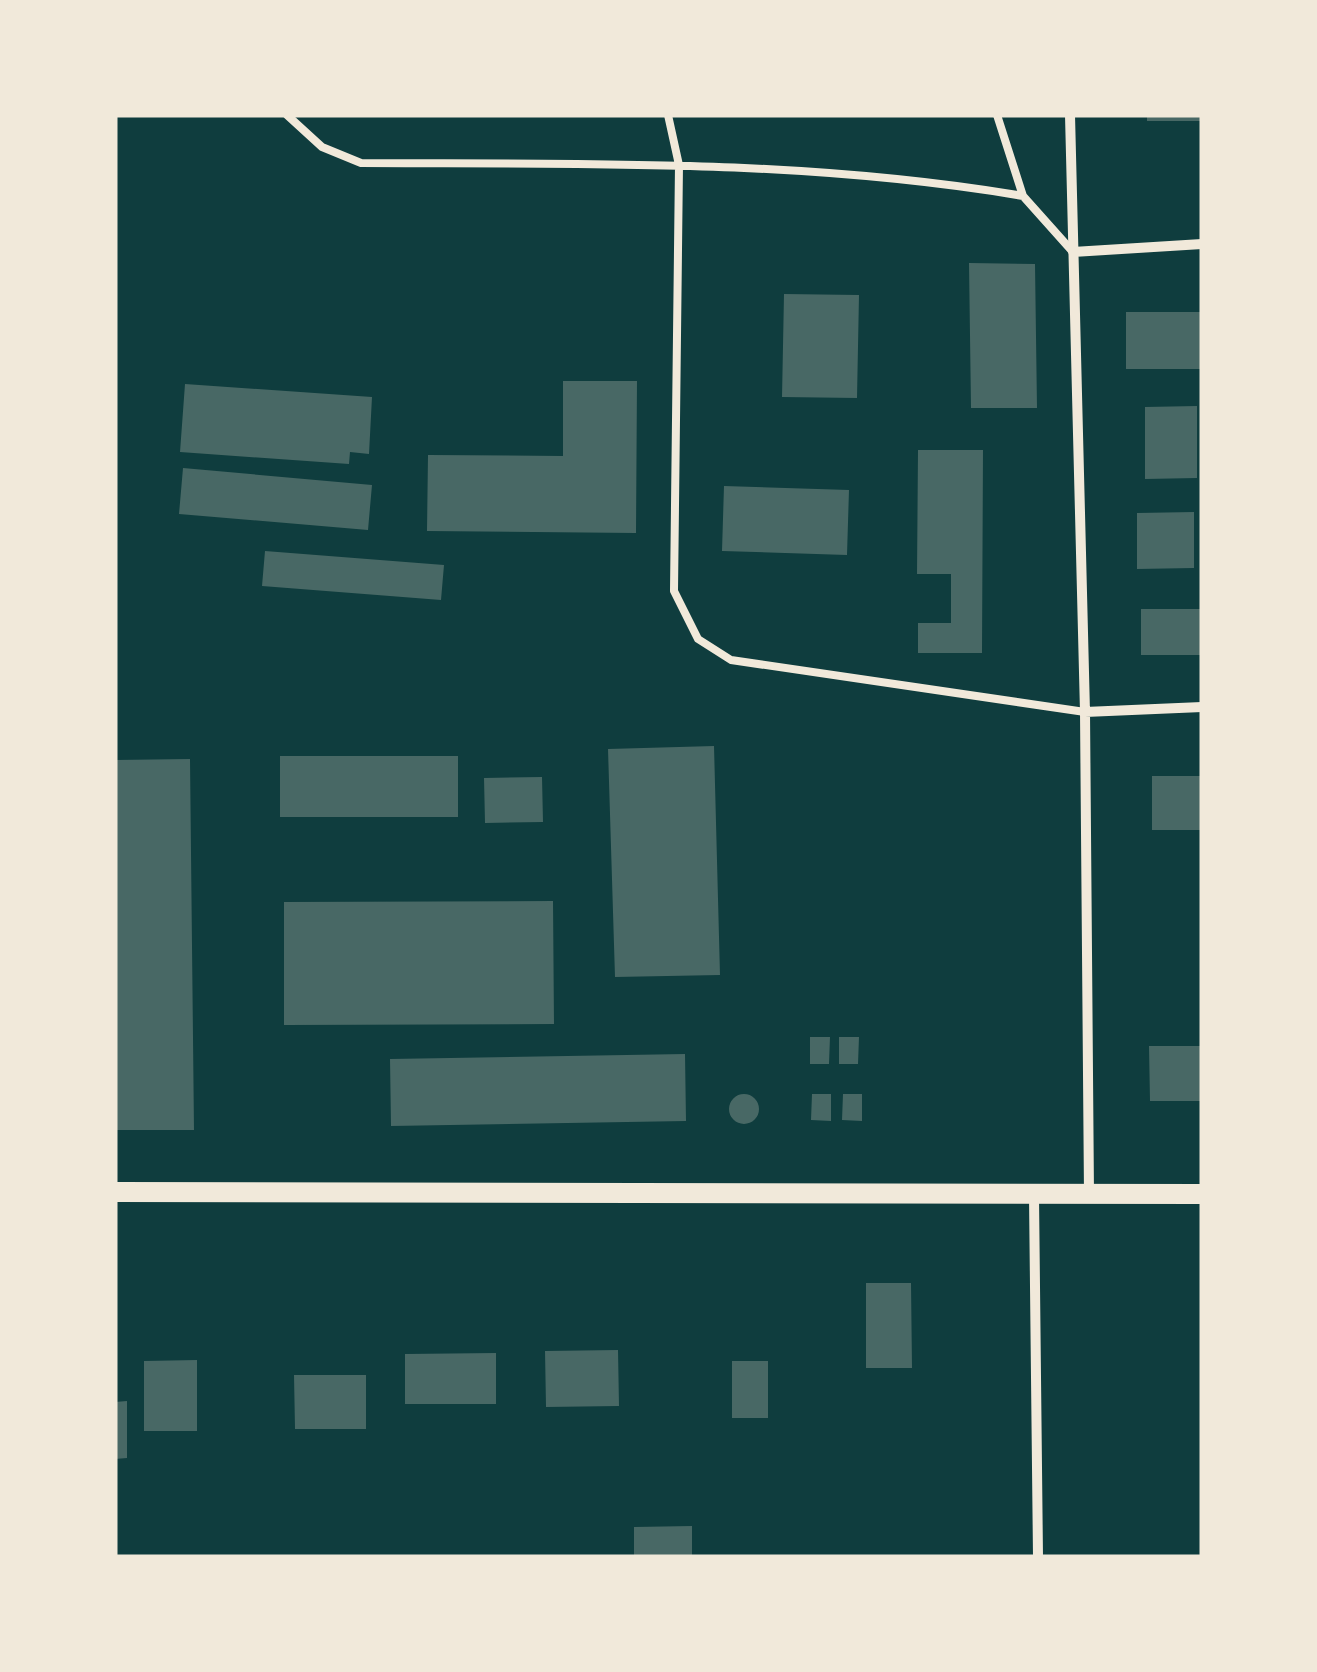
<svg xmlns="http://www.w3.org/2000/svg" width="1317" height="1672" font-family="'Fira Sans',sans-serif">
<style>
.building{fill:#486865}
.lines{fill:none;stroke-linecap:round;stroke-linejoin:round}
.service{stroke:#f1e9da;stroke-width:8}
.minor{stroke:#f1e9da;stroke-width:10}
.secondary{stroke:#f1e9da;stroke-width:20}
</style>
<rect width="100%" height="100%" fill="#0f3d3e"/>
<!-- building -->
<path class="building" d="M 1147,115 L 1202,115 L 1202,121 L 1147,121 Z
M 969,263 L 1035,264 L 1037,408 L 971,408 Z
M 784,294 L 859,295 L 857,398 L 782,397 Z
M 1126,312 L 1202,312 L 1202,369 L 1126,369 Z
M 563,381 L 637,381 L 636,533 L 427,531 L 428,455 L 563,456 Z
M 185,384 L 372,397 L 369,454 L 350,452 L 349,464 L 180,452 Z
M 1197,406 L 1197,478 L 1145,479 L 1145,407 Z
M 918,450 L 983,450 L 982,653 L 918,653 L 918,623 L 951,623 L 951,574 L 917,574 Z
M 183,468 L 372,485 L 368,530 L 179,514 Z
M 724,486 L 849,490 L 847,555 L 722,551 Z
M 1194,512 L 1194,568 L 1137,569 L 1137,513 Z
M 265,551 L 444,565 L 441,600 L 262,586 Z
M 1141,609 L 1202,609 L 1202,655 L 1141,655 Z
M 714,746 L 720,975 L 615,977 L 608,749 Z
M 280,756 L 458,756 L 458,817 L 280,817 Z
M 190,759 L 194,1130 L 115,1130 L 115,760 Z
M 1152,776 L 1202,776 L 1202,830 L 1152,830 Z
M 542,777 L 543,822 L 485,823 L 484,778 Z
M 553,901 L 554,1024 L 284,1025 L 284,902 Z
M 810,1037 L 830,1037 L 829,1064 L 810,1064 Z
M 839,1037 L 859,1037 L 858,1064 L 839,1064 Z
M 1149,1046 L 1202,1046 L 1202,1101 L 1150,1101 Z
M 685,1054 L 686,1121 L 391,1126 L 390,1059 Z
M729 1109a15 15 0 1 1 30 0a15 15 0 1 1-30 0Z
M 812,1094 L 831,1094 L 831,1121 L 811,1120 Z
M 843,1094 L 862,1094 L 862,1121 L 842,1120 Z
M 866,1283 L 911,1283 L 912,1368 L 866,1368 Z
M 618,1350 L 619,1406 L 546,1407 L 545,1351 Z
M 496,1353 L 496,1404 L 405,1404 L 405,1354 Z
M 197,1360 L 197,1431 L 144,1431 L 144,1361 Z
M 732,1361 L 768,1361 L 768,1418 L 732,1418 Z
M 294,1375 L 366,1375 L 366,1429 L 295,1429 Z
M 127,1401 L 127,1458 L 115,1459 L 115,1402 Z
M 692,1526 L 692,1557 L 634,1557 L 634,1527 Z"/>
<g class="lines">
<!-- service -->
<path class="service" d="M 287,115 L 322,147 L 361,163 C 581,164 805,159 1023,196
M 668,115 L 679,165 L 674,591 L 698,639 L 731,660 L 1085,712
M 997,115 L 1023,196 L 1073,252"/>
<!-- minor -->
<path class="minor" d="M 1070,115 L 1085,712 L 1089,1194
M 1073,252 L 1202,244
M 1085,712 L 1202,707
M 1034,1196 L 1038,1557"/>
<!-- secondary -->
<path class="secondary" d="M 115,1192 L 1202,1194"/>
</g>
<!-- border -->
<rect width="1317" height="1672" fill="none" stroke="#f1e9da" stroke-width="235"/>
</svg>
